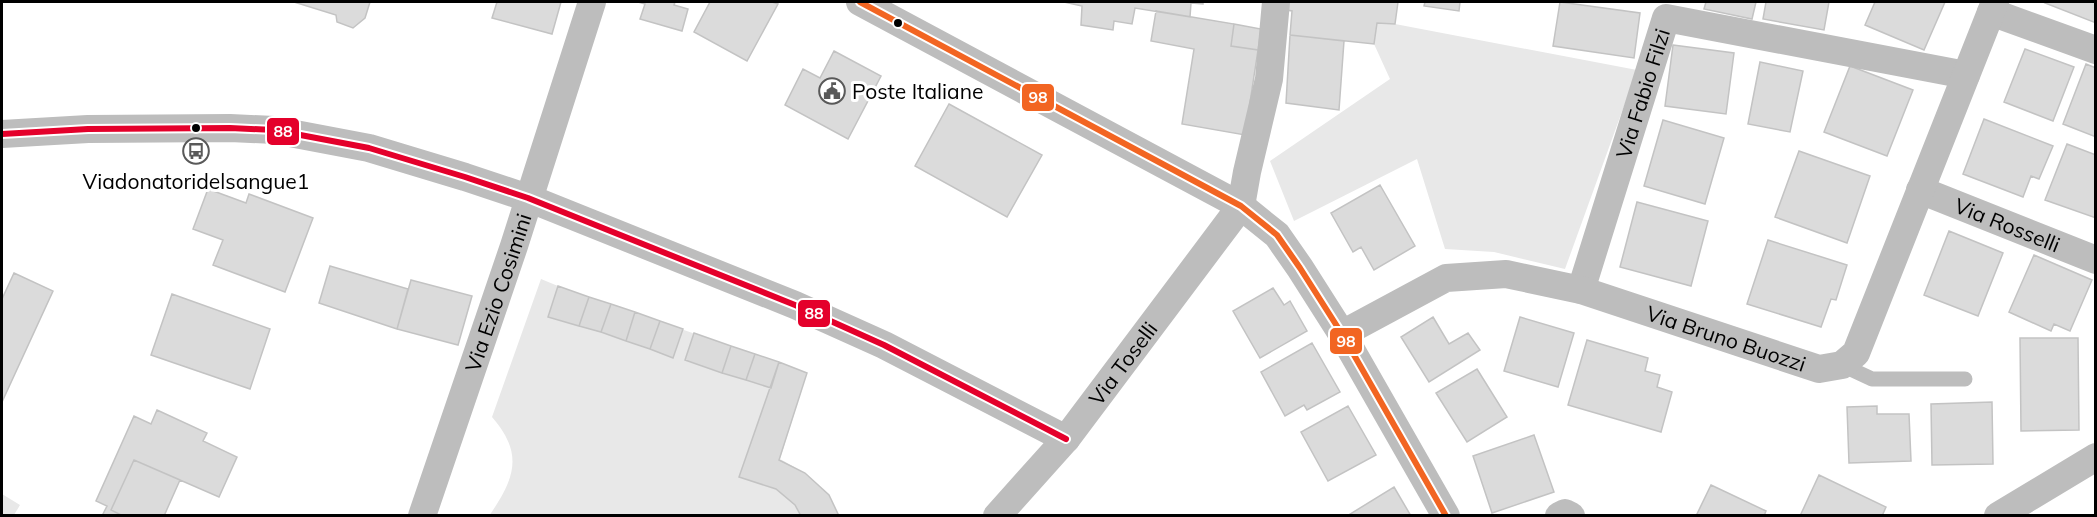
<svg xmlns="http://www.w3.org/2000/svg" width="2097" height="517" font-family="Mulish,sans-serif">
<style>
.green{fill:#e8e8e8}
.building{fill:#dbdbdb;stroke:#c3c3c3;stroke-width:1.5}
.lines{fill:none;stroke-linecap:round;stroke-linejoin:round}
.lane{stroke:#bdbdbd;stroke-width:15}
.street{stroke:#bdbdbd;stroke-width:28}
.bus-1-casing{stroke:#fff;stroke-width:10}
.bus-2-casing{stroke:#fff;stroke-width:10}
.bus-1{stroke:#e4002b;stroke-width:6}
.bus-2{stroke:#f26522;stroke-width:6}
.bus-dot{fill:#000;stroke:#fff;stroke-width:2}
.labels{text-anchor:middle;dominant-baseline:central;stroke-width:6;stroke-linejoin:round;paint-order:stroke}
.poi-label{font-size:21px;fill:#000;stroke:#fff;text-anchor:start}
.street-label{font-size:21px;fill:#000;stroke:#fff}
.line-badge{stroke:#fff;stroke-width:2}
.badge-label{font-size:16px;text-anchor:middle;font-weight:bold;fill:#fff}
</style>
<rect width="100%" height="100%" fill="#fff"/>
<!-- green -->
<path class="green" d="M 1377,23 L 1395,24 L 1637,70 L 1565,269 L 1494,252 L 1445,249 L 1417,159 L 1294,221 L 1270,161 L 1390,79 L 1374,44 Z
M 541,279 L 558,286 L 807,373 L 780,459 C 809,475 824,485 839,515 L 489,516 C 515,478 524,454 492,417 Z
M 2,494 L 20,505 L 14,515 L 2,515 Z"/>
<!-- building -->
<path class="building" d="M 294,2 L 370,2 L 365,18 L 353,28 L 337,22 L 336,15 Z
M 497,2 L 561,2 L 552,34 L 492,18 Z
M 638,2 L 675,2 L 674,5 L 688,9 L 682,31 L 640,19 L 645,4 Z
M 710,2 L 772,2 L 778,4 L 747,61 L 694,32 Z
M 1064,2 L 1203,2 L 1203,4 L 1191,3 L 1190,17 L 1135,8 L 1132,24 L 1114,21 L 1113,30 L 1081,25 L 1082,6 Z
M 1281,2 L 1398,2 L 1395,24 L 1377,23 L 1374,44 L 1290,35 L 1292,11 L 1280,9 Z
M 1425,2 L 1460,2 L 1459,11 L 1424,6 Z
M 1560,2 L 1640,13 L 1634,58 L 1553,46 Z
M 1706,2 L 1756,2 L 1752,19 L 1704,9 Z
M 1766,2 L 1829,2 L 1824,30 L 1763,19 Z
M 1875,2 L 1945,2 L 1924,50 L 1865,25 Z
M 2046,2 L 2096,2 L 2096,23 L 2045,3 Z
M 1156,11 L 1234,24 L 1231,46 L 1258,50 L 1245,135 L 1182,124 L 1194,49 L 1151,41 Z
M 1234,24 L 1261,29 L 1258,50 L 1231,46 Z
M 1290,35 L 1344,41 L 1339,110 L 1286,103 Z
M 1673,45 L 1734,53 L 1726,114 L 1665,106 Z
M 2025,49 L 2074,67 L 2053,121 L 2004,102 Z
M 834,51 L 881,76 L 848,139 L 785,105 L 803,69 L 820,78 Z
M 1760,62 L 1803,71 L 1790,132 L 1748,124 Z
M 2086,64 L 2096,68 L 2096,137 L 2063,124 Z
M 1850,66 L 1913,90 L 1887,156 L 1824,132 Z
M 949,104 L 1042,155 L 1007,217 L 915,166 Z
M 1984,119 L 2053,146 L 2039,179 L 2031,176 L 2023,197 L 1963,174 Z
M 1663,120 L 1724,138 L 1705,204 L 1644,186 Z
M 2067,144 L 2096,155 L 2096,218 L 2045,200 Z
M 1799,151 L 1870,176 L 1847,243 L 1775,217 Z
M 1380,185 L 1415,246 L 1374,270 L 1361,247 L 1353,252 L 1331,213 Z
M 208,189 L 246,203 L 249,194 L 313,218 L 285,292 L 213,265 L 223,240 L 193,229 Z
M 1637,202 L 1708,221 L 1691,286 L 1620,267 Z
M 1949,231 L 2003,253 L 1978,316 L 1924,295 Z
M 1768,240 L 1847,265 L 1836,300 L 1831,299 L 1821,327 L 1747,304 Z
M 2034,255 L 2092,280 L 2070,331 L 2054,324 L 2051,331 L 2009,312 Z
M 330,266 L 408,289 L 397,329 L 319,303 Z
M 14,273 L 53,291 L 2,402 L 2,299 Z
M 411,280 L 472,296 L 458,345 L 397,329 Z
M 558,286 L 589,297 L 579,326 L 548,317 Z
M 1273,288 L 1284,305 L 1290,301 L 1307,331 L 1260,358 L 1233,311 Z
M 172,294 L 270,329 L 250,389 L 151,355 Z
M 589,297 L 611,304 L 601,332 L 579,326 Z
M 611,304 L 635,312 L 626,341 L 601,332 Z
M 635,312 L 660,321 L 650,349 L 626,341 Z
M 1433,317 L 1449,344 L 1468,333 L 1480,350 L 1429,382 L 1401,337 Z
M 1520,317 L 1574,333 L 1558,387 L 1504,371 Z
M 660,321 L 683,329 L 673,358 L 650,349 Z
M 694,333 L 731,346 L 722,373 L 685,360 Z
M 2020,338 L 2078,338 L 2079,430 L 2021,431 Z
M 1587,340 L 1648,358 L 1645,371 L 1660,375 L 1657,387 L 1672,392 L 1661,432 L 1568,405 Z
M 1312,343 L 1340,392 L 1307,410 L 1304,405 L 1285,416 L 1261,372 Z
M 731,346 L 755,354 L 746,380 L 722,373 Z
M 755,354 L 779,362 L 771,388 L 746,380 Z
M 779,362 L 807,373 L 779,460 L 805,473 L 829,495 L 839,516 L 801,516 L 795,505 L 776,489 L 739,477 Z
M 1477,369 L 1507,417 L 1467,442 L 1436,393 Z
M 1992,402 L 1993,464 L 1932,465 L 1931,404 Z
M 1348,406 L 1376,455 L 1328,481 L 1301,432 Z
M 1877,406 L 1877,414 L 1909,414 L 1911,461 L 1849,463 L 1847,407 Z
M 157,410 L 207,433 L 203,441 L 237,457 L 219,497 L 134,460 L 111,510 L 123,516 L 102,516 L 107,506 L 96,501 L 134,416 L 151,424 Z
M 1534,435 L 1554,492 L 1492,513 L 1473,456 Z
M 134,460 L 180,480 L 164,516 L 123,516 L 111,510 Z
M 1819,475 L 1886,507 L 1882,516 L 1800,516 Z
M 1711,485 L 1766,511 L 1764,516 L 1696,516 Z
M 1394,487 L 1411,516 L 1347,516 Z"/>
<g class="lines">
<!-- lane -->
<path class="lane" d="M 1842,365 L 1872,379 L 1965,379"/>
<!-- street -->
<g class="street">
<path d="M 860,2 L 1241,206 L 1277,235 L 1300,268 L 1342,334 L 1446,516"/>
<path d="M 1991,12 L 2096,50"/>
<path d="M 2,134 L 88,129 L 230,128 L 274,130 L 369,148 L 465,177 L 528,198 L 795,305 L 884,345 L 1066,439"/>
<path id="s1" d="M 1920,190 L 2096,260"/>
<path id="s2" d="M 1581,290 L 1666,18 L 1966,75"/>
<path id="s3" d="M 1342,334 L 1446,278 L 1506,274 L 1581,290 L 1819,369 L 1842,365 L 1856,353 L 1995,2"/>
<path id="s4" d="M 422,516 L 514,246 L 592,2"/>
<path id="s5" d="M 997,516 L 1066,439 L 1241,206 L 1247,172 L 1269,79 L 1276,2"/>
<path d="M 1559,516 L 1565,513 L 1571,516"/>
<path d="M 1998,516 L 2096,457"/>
</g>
<!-- bus-1 casing -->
<g class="bus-1-casing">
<path id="bus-1" d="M 2,134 L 88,129 L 230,128 L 274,130 L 369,148 L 465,177 L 528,198 L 795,305 L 884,345 L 1066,439"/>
</g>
<!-- bus-2 casing -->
<g class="bus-2-casing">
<path id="bus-2" d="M 860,2 L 1241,206 L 1277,235 L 1300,268 L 1342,334 L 1446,516"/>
</g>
<!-- bus-1 -->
<use href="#bus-1" class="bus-1"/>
<!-- bus-2 -->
<use href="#bus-2" class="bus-2"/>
</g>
<!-- icons -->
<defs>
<g id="civic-ring" transform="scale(1.35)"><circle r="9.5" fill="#fff" stroke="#595959" stroke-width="1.5"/><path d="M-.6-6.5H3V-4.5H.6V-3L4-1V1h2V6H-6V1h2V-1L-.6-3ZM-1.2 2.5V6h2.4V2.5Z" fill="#595959"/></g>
<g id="bus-ring" transform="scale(1.35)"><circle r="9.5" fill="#fff" stroke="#595959" stroke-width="1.5"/><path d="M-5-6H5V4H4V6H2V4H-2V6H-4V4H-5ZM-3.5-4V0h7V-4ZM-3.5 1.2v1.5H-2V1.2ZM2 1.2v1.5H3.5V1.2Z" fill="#595959"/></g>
</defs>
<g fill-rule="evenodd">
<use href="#civic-ring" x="832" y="91"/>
<use href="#bus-ring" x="196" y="151"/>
</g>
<!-- markers -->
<g class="bus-dot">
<circle cx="898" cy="23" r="5"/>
<circle cx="196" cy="128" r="5"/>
</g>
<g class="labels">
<!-- poi labels -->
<g class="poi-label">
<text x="852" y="91">Poste Italiane</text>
<text x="196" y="181" text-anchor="middle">Viadonatoridelsangue1</text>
</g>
<!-- street labels -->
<g class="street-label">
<text stroke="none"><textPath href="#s2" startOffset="206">Via Fabio Filzi</textPath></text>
<text stroke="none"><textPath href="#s1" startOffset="94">Via Rosselli</textPath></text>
<text stroke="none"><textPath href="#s4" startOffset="236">Via Ezio Cosimini</textPath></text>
<text stroke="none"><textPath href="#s3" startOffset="408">Via Bruno Buozzi</textPath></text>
<text stroke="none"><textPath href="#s5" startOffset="198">Via Toselli</textPath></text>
</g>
</g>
<g class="line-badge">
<rect x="1021" y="83" width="34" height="29" rx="6" fill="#f26522"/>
<rect x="266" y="117" width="34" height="29" rx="6" fill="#e4002b"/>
<rect x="797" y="299" width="34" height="29" rx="6" fill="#e4002b"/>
<rect x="1329" y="327" width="34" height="28" rx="6" fill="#f26522"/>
</g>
<g class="badge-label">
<text x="1038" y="103">98</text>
<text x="283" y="137">88</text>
<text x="814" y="319">88</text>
<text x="1346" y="347">98</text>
</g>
<!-- border -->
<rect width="2097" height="517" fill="none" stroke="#000000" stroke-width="6"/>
</svg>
